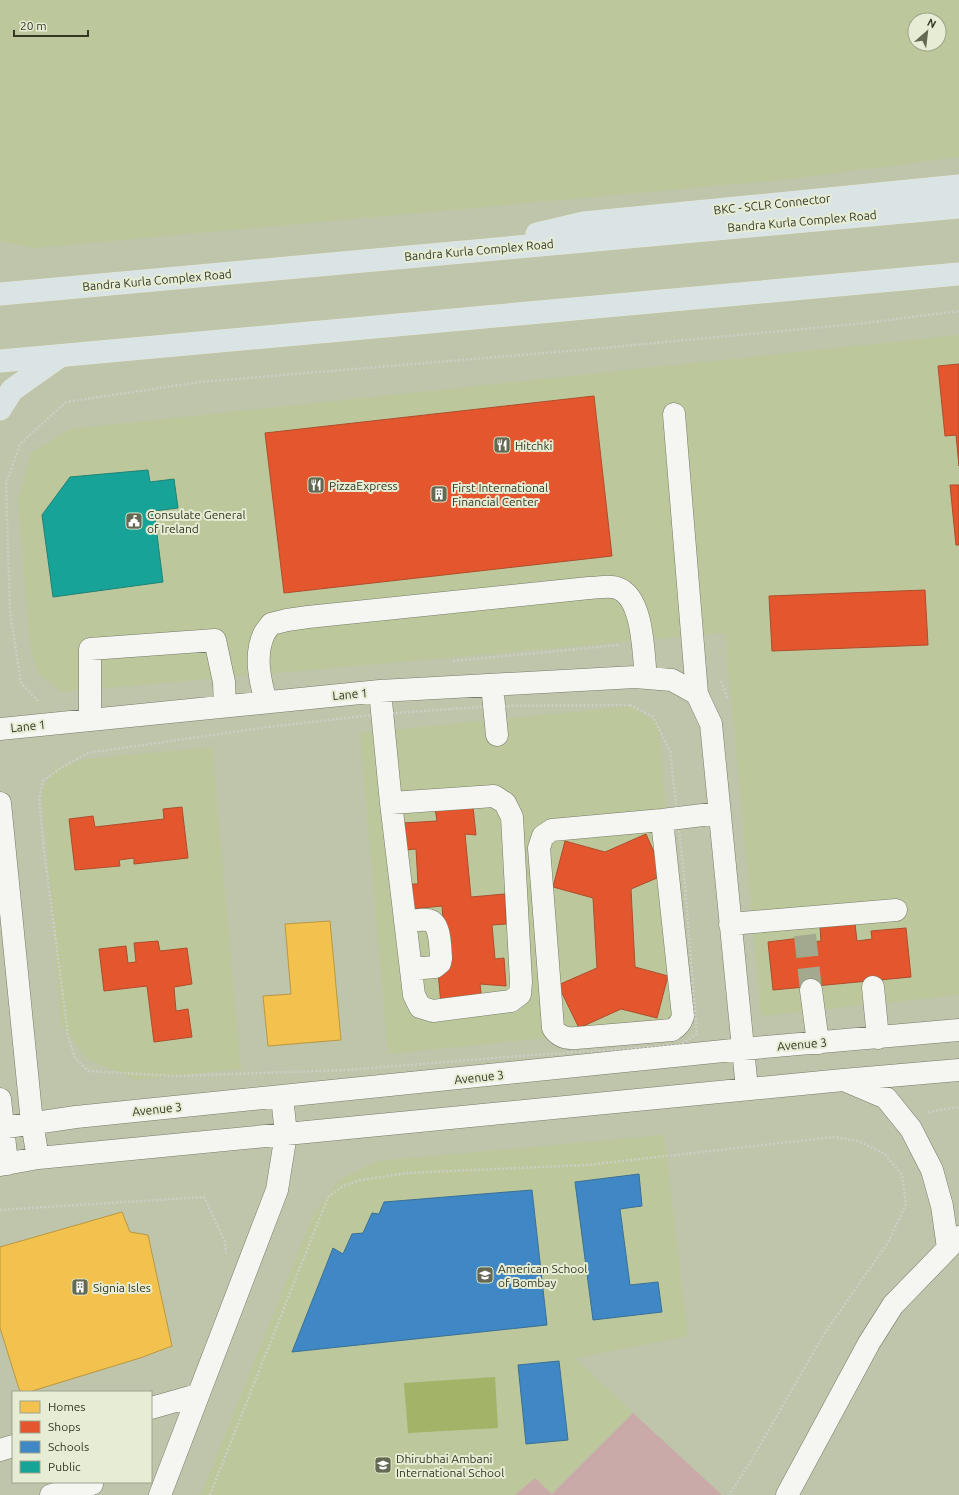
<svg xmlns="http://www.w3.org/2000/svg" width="959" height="1495" font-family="Ubuntu,sans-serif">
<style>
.built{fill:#bcc79c;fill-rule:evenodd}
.green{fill:#caaaa8}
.water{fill:#a3b368}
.homes{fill:#f2c14e;stroke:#b99841}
.shops{fill:#e4572e;stroke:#af4d2b}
.schools{fill:#3f88c5;stroke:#3b7095}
.public{fill:#17a398;stroke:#1f8375}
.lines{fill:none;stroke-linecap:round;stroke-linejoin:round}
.minor-tunnel{stroke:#a2a98f;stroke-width:22;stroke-dasharray:22 11;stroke-linecap:butt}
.minor-casing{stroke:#767b66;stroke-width:23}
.major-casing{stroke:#e2e5d9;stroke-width:23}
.path{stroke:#cccec5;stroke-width:2.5;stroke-dasharray:2 2;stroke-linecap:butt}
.minor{stroke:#f5f6f2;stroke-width:22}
.major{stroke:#dbe4e5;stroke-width:22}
.labels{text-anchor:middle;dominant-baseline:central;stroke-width:4;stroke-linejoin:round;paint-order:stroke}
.street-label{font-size:12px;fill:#333724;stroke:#e6edd4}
.poi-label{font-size:12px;fill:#333724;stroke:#e6edd4;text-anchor:start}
</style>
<rect width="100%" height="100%" fill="#bec5aa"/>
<!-- built -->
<path class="built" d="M 0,0 L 959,0 L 959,157 L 791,179 L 35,248 L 0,241 ZM 915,20 L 939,20 L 939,44 L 915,44 Z
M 959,335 L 959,995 L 761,1016 L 725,633 L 62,692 L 38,673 L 30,644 L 18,500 L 31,453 L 70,429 Z
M 632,706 L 658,723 L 687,1024 L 388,1054 L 360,733 Z
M 212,747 L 241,1069 L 137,1080 L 87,1059 L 61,1025 L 42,789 L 55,768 L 87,759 Z
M 664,1135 L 688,1336 L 575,1358 L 633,1413 L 552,1493 L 553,1495 L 201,1495 L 313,1215 L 339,1180 L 378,1161 Z"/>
<!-- green -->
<path class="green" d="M 633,1413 L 722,1495 L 515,1495 L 535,1478 L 552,1494 Z"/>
<!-- water -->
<path class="water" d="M 495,1377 L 498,1428 L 408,1433 L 404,1383 Z"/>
<!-- homes -->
<path class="homes" d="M 330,921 L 341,1040 L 268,1046 L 263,996 L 291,994 L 285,924 Z
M 122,1212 L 130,1232 L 148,1235 L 172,1346 L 140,1358 L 29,1392 L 20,1392 L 0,1328 L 0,1247 Z"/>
<!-- shops -->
<path class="shops" d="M 959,364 L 959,466 L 956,435 L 945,436 L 938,366 Z
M 594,396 L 612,556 L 284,593 L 265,433 Z
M 950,485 L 959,485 L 959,545 L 956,545 Z
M 925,590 L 928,645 L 772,651 L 769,596 Z
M 182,807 L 188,858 L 134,864 L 134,858 L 119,860 L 120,866 L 75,870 L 69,819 L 93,816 L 95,827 L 164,819 L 163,809 Z
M 473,807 L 476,835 L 465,834 L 471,897 L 505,894 L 506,924 L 492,925 L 495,959 L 504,958 L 506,986 L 480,984 L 482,1002 L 441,1005 L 438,971 L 447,970 L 442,906 L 411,909 L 409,884 L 418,884 L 416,849 L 406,850 L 404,823 L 437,821 L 435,808 Z
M 646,834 L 664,875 L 631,889 L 635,967 L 668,976 L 657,1018 L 621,1009 L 579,1028 L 558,985 L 597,968 L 593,898 L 553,887 L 565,841 L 605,852 Z
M 855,924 L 857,941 L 872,939 L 871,931 L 906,928 L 911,977 L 773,990 L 768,942 L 800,938 L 800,943 L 821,941 L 820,927 Z
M 158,941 L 160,951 L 187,948 L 192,984 L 174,987 L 176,1011 L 188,1009 L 192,1037 L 154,1042 L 147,986 L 104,991 L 99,949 L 126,946 L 128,963 L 136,962 L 134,943 Z"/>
<!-- schools -->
<path class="schools" d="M 639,1174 L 642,1206 L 620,1209 L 630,1285 L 658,1282 L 662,1312 L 593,1320 L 575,1182 Z
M 532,1190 L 547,1325 L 292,1352 L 333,1248 L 343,1254 L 352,1234 L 363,1233 L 372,1213 L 379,1214 L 384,1202 Z
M 559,1361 L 568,1440 L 526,1444 L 518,1365 Z"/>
<!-- public -->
<path class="public" d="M 148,470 L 150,482 L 174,479 L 178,508 L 154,511 L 163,582 L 53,597 L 42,515 L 70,477 Z"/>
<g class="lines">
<!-- minor-tunnel -->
<path class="minor-tunnel" d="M 805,935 L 811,990"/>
<!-- minor casing -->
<g class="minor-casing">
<path id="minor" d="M 674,414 L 697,694 L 711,724 L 747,1089
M 492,685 L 497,735
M 380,691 L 391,803 L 414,995 L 420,1007 L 433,1011 L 511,1001 L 520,994 L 521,982 L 512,817 L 505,803 L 494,796 L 391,803
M 266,702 C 260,681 254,655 264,634 C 266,630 269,627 271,624 L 287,620 L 308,617 L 589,588 C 597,588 609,585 617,588 C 644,597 643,654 646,678
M 90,720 L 90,649 L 215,640 L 224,682 L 225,706
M 0,729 L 380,691 L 635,677 L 672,680 L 697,694
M 0,803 L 32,1123 L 38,1158
M 662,820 L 683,1016 C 681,1023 678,1026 672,1030 L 576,1038 C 566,1039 559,1037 553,1028 L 539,848 L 543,836 L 552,830 L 662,820 L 719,813
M 405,921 C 412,921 420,919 427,920 C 441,921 440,947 441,958 L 440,963 L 435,967 L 411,969
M 730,924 L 896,910
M 873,987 L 878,1038
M 811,990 L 818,1043
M 846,1081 L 886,1098 L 911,1129 L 932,1170 L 942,1206 L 948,1248
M 0,1099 L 7,1164
M 0,1128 L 76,1117 L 743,1049 L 959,1030
M 0,1165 L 38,1158 L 80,1154 L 843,1080 L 959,1070
M 151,1408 L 197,1395
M 0,1450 L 13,1446
M 51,1495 L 92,1484
M 160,1495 L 277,1190 L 286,1134 L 282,1097
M 787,1495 L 869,1343 L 893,1305 L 959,1237"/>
</g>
<!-- major casing -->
<g class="major-casing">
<path id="major" d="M 537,234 L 584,223 L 959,186
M 0,294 L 959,207
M 0,361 L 959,274
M 0,409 L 12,390 L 60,356"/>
</g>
<!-- path -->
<path class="path" d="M 453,661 L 619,645
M 721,681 L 727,698
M 38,701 L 21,683 L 10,611 L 6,484 L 20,444 L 66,402 L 200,382 L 592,349 L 865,323 L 959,311
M 630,705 L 653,717 L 670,751 L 684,874 L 697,1034 L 680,1045 L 520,1056 L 347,1070 L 175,1076 L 88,1071 L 75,1058 L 68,1035 L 44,850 L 39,798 L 43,781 L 59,769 L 88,753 L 268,727 L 382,714 L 494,706 Z
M 928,1112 L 959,1107
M 0,1210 L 204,1197 L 225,1242 L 226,1253
M 210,1495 L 328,1197 L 343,1186 L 361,1180 L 407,1173 L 587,1165 L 834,1137 L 858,1141 L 885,1154 L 902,1175 L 906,1204 L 889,1241 L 824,1334 L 749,1464 L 729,1495"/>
<!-- minor -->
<use href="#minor" class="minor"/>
<!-- major -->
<use href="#major" class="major"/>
</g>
<!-- icons -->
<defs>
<g id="restaurant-square" transform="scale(0.9)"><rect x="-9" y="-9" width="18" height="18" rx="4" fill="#646953" stroke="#e6edd4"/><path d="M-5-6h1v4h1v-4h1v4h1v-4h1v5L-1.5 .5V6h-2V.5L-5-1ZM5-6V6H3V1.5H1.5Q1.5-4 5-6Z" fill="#fff"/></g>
<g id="building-square" transform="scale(0.9)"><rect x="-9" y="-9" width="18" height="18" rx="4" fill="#646953" stroke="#e6edd4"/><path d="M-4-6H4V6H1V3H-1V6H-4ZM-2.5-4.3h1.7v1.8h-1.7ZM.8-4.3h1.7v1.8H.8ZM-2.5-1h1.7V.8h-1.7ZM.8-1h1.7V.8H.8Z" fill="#fff"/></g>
<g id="civic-square" transform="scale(0.9)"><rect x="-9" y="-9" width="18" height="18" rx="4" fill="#646953" stroke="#e6edd4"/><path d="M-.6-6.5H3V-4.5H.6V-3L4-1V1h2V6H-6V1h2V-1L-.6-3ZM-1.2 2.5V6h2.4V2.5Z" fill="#fff"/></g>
<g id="school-square" transform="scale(0.9)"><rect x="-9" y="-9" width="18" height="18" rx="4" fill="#646953" stroke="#e6edd4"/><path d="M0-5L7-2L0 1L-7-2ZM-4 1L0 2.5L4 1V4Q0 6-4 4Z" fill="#fff"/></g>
</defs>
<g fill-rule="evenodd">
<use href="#restaurant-square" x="502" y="445"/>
<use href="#restaurant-square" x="316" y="485"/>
<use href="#building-square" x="439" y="494"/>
<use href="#civic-square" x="134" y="521"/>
<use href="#school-square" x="485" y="1275"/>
<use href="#building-square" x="80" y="1287"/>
<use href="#school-square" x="383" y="1465"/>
</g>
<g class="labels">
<!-- street labels -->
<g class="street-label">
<text transform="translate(772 204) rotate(-6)">BKC - SCLR Connector</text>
<text transform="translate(802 221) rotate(-5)">Bandra Kurla Complex Road</text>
<text transform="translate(479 250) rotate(-5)">Bandra Kurla Complex Road</text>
<text transform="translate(157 280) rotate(-5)">Bandra Kurla Complex Road</text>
<text transform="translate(350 694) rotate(-5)">Lane 1</text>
<text transform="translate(28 726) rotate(-6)">Lane 1</text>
<text transform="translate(802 1044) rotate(-5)">Avenue 3</text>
<text transform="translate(479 1077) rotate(-6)">Avenue 3</text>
<text transform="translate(157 1109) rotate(-6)">Avenue 3</text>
</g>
<!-- poi labels -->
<g class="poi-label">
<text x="515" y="445">Hitchki</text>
<text x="329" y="485">PizzaExpress</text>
<text x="452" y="487">First International<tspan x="452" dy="14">Financial Center</tspan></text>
<text x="147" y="514">Consulate General<tspan x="147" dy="14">of Ireland</tspan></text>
<text x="498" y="1268">American School<tspan x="498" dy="14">of Bombay</tspan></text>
<text x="93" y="1287">Signia Isles</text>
<text x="396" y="1458">Dhirubhai Ambani<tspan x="396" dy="14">International School</tspan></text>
</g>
</g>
<!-- legend -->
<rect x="12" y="1391" width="140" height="92" fill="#e6edd4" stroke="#9ea48e"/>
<rect x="20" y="1401" width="20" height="12" fill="#f2c14e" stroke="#9ea48e"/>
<text x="48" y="1411" font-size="12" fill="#333724">Homes</text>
<rect x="20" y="1421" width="20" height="12" fill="#e4572e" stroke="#9ea48e"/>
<text x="48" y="1431" font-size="12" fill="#333724">Shops</text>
<rect x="20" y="1441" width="20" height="12" fill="#3f88c5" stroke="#9ea48e"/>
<text x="48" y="1451" font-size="12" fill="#333724">Schools</text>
<rect x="20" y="1461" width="20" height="12" fill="#17a398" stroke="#9ea48e"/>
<text x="48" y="1471" font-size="12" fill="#333724">Public</text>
<!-- north arrow -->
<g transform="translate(927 32) rotate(28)"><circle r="19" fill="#e6edd4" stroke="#9ea48e"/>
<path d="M0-3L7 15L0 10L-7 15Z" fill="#646953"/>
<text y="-6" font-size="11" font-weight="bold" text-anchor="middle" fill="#333724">N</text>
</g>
<!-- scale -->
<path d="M14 30v6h74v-6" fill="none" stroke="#333724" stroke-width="2"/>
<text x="20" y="30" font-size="12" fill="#333724" stroke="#e6edd4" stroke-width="3" paint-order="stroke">20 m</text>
</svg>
